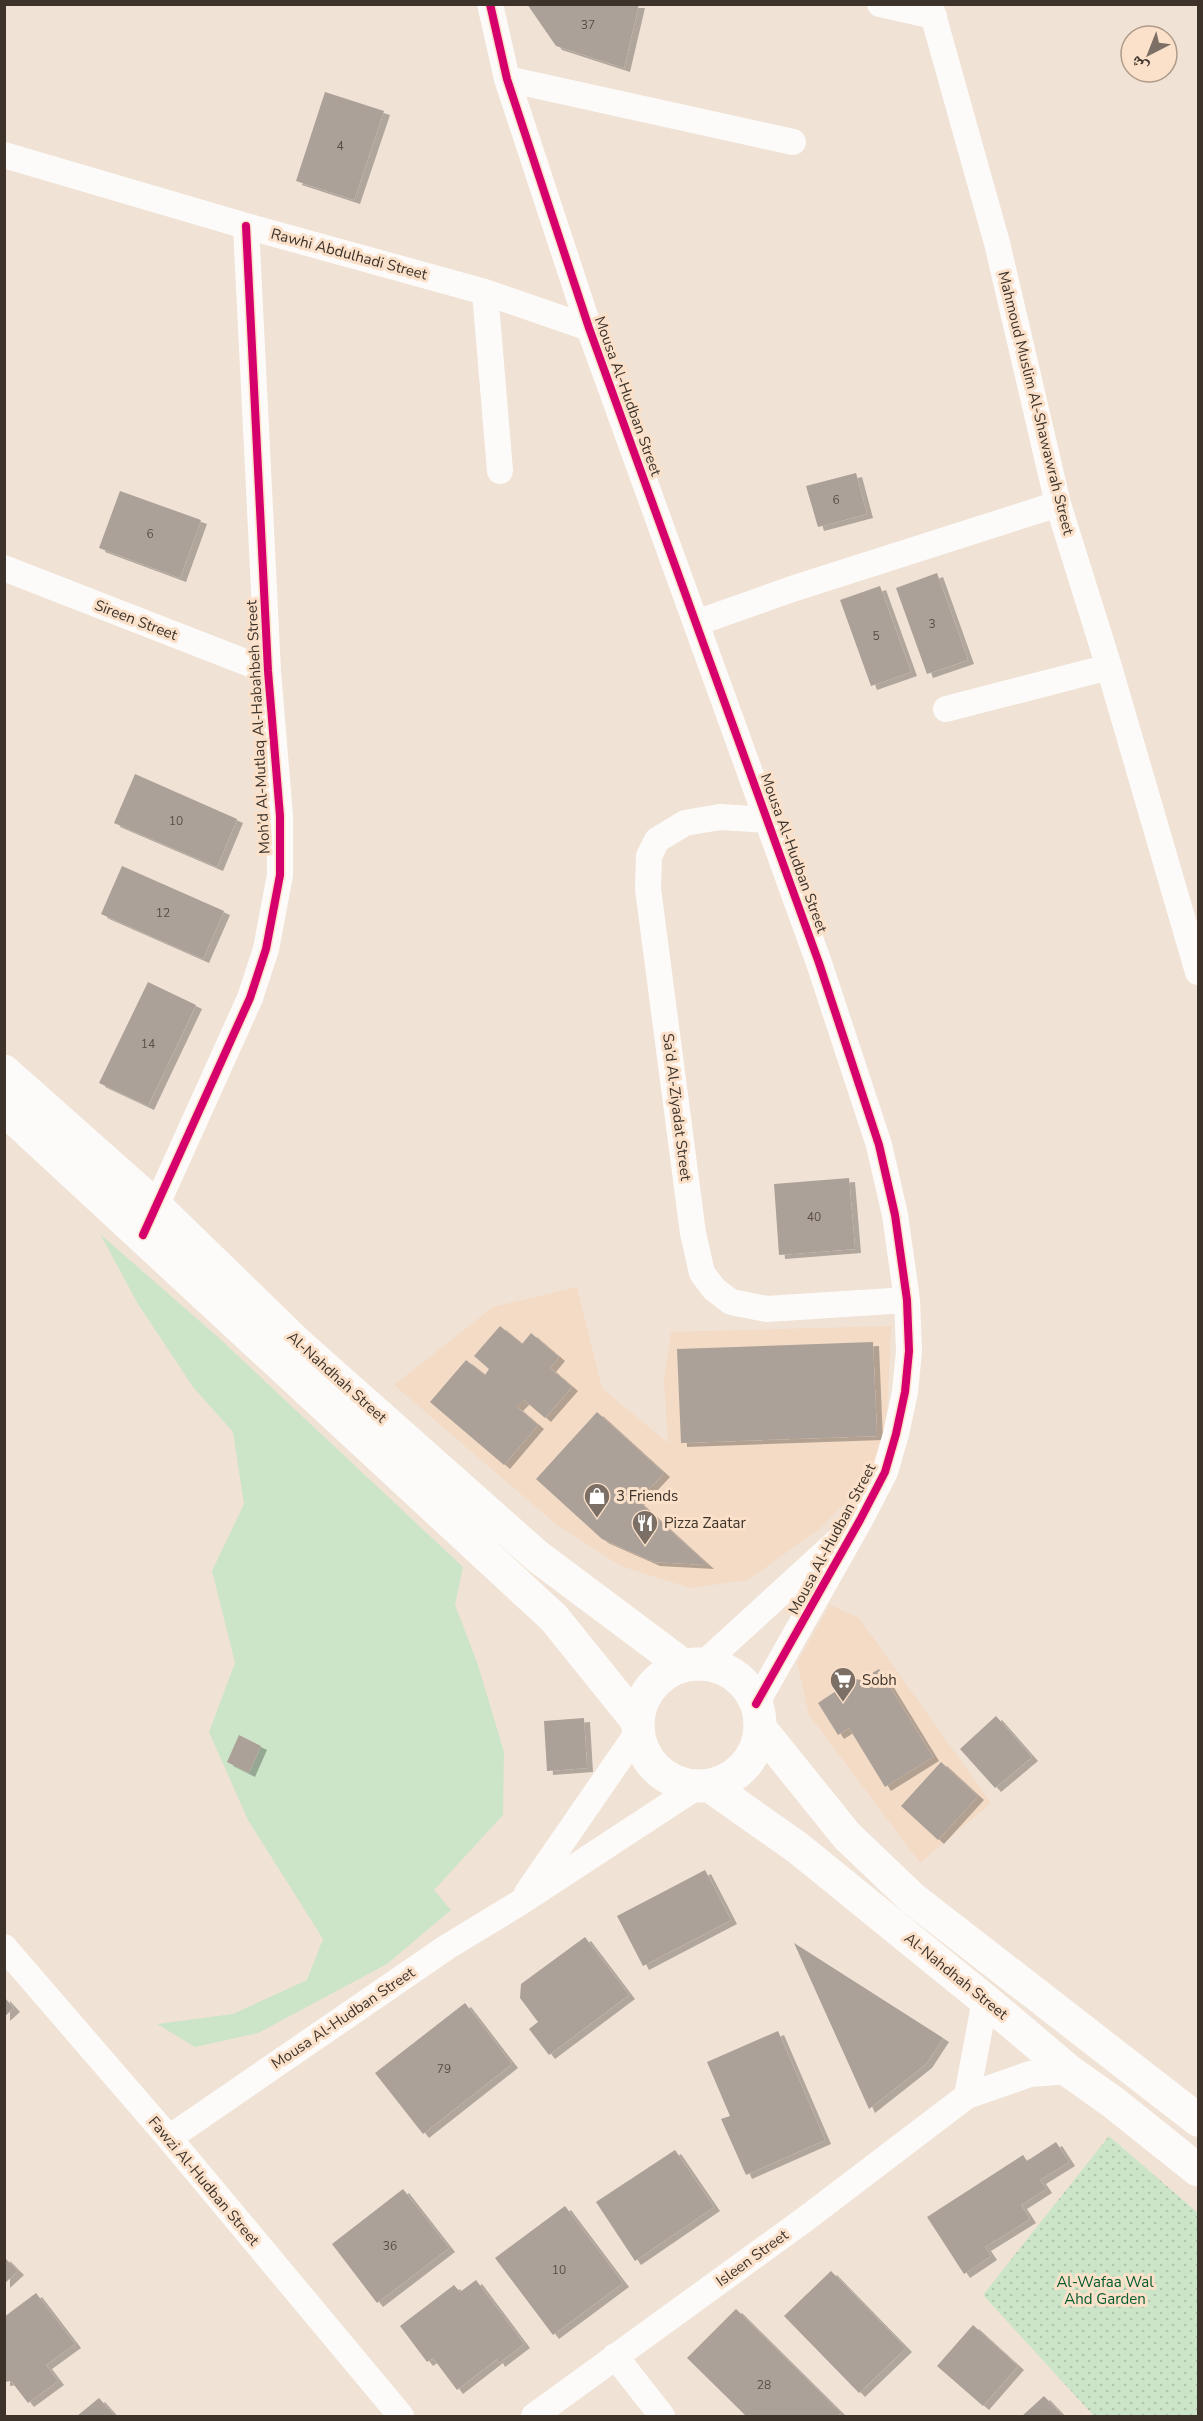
<svg xmlns="http://www.w3.org/2000/svg" width="1203" height="2421" font-family="'Nunito Sans','Noto Naskh Arabic',sans-serif">
<style>
.built{fill:#f3dbc6}
.grass{fill:#cce5c8}
.park{fill:url(#park-dots)}
.building{fill:#aca198;filter:url(#shadow)}
.lines{fill:none;stroke-linecap:round;stroke-linejoin:round}
.street{stroke:#fdfbf9;stroke-width:26}
.secondary{stroke:#fdfbf9;stroke-width:33}
.cycleway-casing{stroke:#fbe1ca;stroke-width:11}
.cycleway{stroke:#d6006c;stroke-width:8}
.labels{text-anchor:middle;dominant-baseline:central;stroke-width:6;stroke-linejoin:round;paint-order:stroke}
.number-label{font-size:12px;fill:#594e46}
.street-label{font-size:15px;fill:#3d332b;stroke:#fbe1ca}
.poi-label{font-size:15px;fill:#3d332b;stroke:#fbe1ca;text-anchor:start}
.park-label{font-size:15px;fill:#035b2e;stroke:#fbe1ca}
</style>
<defs>
<pattern id="park-dots" width="8" height="8" patternUnits="userSpaceOnUse" patternTransform="scale(1.5)"><rect width="8" height="8" fill="#cce5c8"/><path d="M2 2h.1M6 6h.1" fill="none" stroke="#b0c5ac" stroke-width="1.8" stroke-linecap="round"/></pattern>
<filter id="shadow"><feDropShadow dx="6" dy="4" stdDeviation="0" flood-color="#0004"/></filter>
</defs>
<rect width="100%" height="100%" fill="#f0e2d5"/>
<!-- built -->
<path class="built" d="M 577,1287 L 602,1388 L 668,1443 L 664,1380 L 671,1332 L 891,1326 L 886,1436 L 868,1479 L 822,1527 L 748,1580 L 690,1588 L 621,1566 L 557,1525 L 394,1385 L 493,1307 Z
M 830,1605 L 859,1618 L 991,1803 L 920,1863 L 809,1715 L 797,1663 Z"/>
<!-- grass -->
<path class="grass" d="M 100,1234 L 220,1339 L 463,1567 L 455,1605 L 478,1665 L 504,1752 L 503,1815 L 434,1890 L 451,1910 L 387,1964 L 258,2033 L 195,2047 L 157,2024 L 233,2014 L 307,1980 L 323,1939 L 248,1820 L 209,1732 L 235,1663 L 212,1571 L 244,1504 L 233,1432 L 193,1387 L 138,1304 Z"/>
<!-- park -->
<path class="park" d="M 1109,2136 L 1198,2213 L 1198,2416 L 1094,2416 L 983,2295 Z"/>
<!-- building -->
<path class="building" d="M 527,4 L 639,4 L 624,68 L 556,46 Z
M 325,92 L 384,111 L 354,200 L 296,181 Z
M 856,473 L 867,514 L 818,527 L 806,486 Z
M 120,491 L 201,520 L 180,578 L 99,548 Z
M 937,573 L 968,660 L 927,674 L 896,588 Z
M 880,586 L 911,672 L 871,686 L 840,600 Z
M 135,774 L 237,819 L 217,867 L 114,823 Z
M 122,866 L 224,911 L 203,959 L 101,914 Z
M 148,982 L 196,1005 L 148,1106 L 99,1083 Z
M 849,1178 L 855,1249 L 779,1255 L 774,1184 Z
M 500,1326 L 522,1344 L 531,1333 L 559,1357 L 550,1368 L 572,1387 L 545,1418 L 524,1400 L 517,1407 L 538,1425 L 504,1465 L 430,1402 L 466,1360 L 485,1375 L 489,1369 L 474,1356 Z
M 873,1342 L 877,1436 L 681,1443 L 677,1349 Z
M 597,1412 L 664,1473 L 638,1501 L 708,1565 L 654,1562 L 602,1539 L 536,1479 Z
M 879,1669 L 933,1757 L 885,1787 L 849,1728 L 838,1735 L 818,1703 L 836,1691 L 839,1676 L 861,1680 Z
M 996,1716 L 1032,1757 L 995,1788 L 960,1749 Z
M 584,1718 L 587,1768 L 547,1771 L 544,1721 Z
M 239,1735 L 261,1746 L 249,1773 L 227,1762 Z
M 941,1762 L 978,1796 L 938,1840 L 901,1806 Z
M 705,1870 L 731,1920 L 643,1966 L 617,1916 Z
M 585,1937 L 629,1995 L 549,2055 L 529,2029 L 538,2022 L 520,1998 L 521,1984 Z
M 794,1943 L 943,2038 L 926,2064 L 869,2109 Z
M 4,1997 L 14,2008 L 4,2017 Z
M 465,2003 L 512,2064 L 423,2134 L 375,2073 Z
M 778,2031 L 825,2140 L 746,2175 L 721,2119 L 730,2116 L 707,2062 Z
M 1056,2142 L 1069,2162 L 1040,2180 L 1046,2189 L 1021,2205 L 1030,2219 L 985,2247 L 991,2256 L 964,2274 L 927,2217 L 1023,2155 L 1027,2161 Z
M 675,2150 L 714,2207 L 635,2261 L 596,2202 Z
M 403,2189 L 449,2248 L 377,2303 L 332,2244 Z
M 565,2206 L 623,2283 L 553,2335 L 495,2258 Z
M 4,2257 L 18,2271 L 4,2284 Z
M 831,2271 L 906,2348 L 859,2393 L 784,2316 Z
M 476,2280 L 524,2344 L 499,2363 L 497,2359 L 457,2390 L 433,2358 L 427,2362 L 400,2326 L 454,2285 L 460,2292 Z
M 36,2293 L 75,2344 L 46,2365 L 58,2381 L 28,2403 L 11,2381 L 4,2382 L 4,2317 Z
M 736,2309 L 841,2413 L 837,2416 L 746,2416 L 687,2358 Z
M 973,2325 L 1018,2366 L 983,2406 L 937,2366 Z
M 1044,2396 L 1063,2416 L 1022,2416 Z
M 99,2398 L 115,2416 L 77,2416 Z"/>
<g class="lines">
<!-- street -->
<path class="street" d="M 490,4 L 507,79 L 589,328 L 819,963 L 879,1145 L 895,1215 L 907,1300 L 909,1351 L 905,1392 L 896,1434 L 885,1472 L 860,1520 L 756,1704
M 880,4 L 934,16
M 930,4 L 997,243 L 1058,504 L 1109,667 L 1198,972
M 507,79 L 793,142
M 4,155 L 246,226 L 485,292 L 589,328
M 485,292 L 500,471
M 4,568 L 268,671
M 696,623 L 792,589 L 1058,504
M 946,709 L 1109,667
M 768,820 L 720,817 L 685,823 L 657,840 L 649,856 L 648,889 L 693,1233 L 702,1273 L 714,1289 L 731,1302 L 767,1309 L 907,1300
M 149,1222 L 250,998 L 266,949 L 280,875 L 280,816 L 268,671 L 246,226
M 703,1664 L 842,1537
M 527,1893 L 638,1732
M 4,1947 L 169,2138 L 401,2416
M 967,2096 L 985,2000
M 169,2138 L 447,1947 L 521,1902 L 698,1786
M 615,2356 L 662,2416
M 534,2416 L 804,2220 L 967,2096 L 1030,2074 L 1069,2071"/>
<!-- secondary -->
<path class="secondary" d="M 4,1071 L 156,1206 L 297,1343 L 537,1556 L 684,1666
M 4,1109 L 554,1618 L 637,1721
M638 1725a61 61 0 1 1 122 0a61 61 0 1 1-122 0Z
M 760,1728 L 847,1836 L 912,1898 L 1198,2120
M 710,1786 L 798,1848 L 985,2000 L 1069,2071 L 1114,2103 L 1198,2170"/>
<!-- cycleway casing -->
<g class="cycleway-casing">
<path id="cycleway" d="M 490,4 L 507,79 L 589,328 L 819,963 L 879,1145 L 895,1215 L 907,1300 L 909,1351 L 905,1392 L 896,1434 L 885,1472 L 860,1520 L 756,1704
M 143,1235 L 250,998 L 266,949 L 280,875 L 280,816 L 268,671 L 246,226"/>
</g>
<!-- cycleway -->
<use href="#cycleway" class="cycleway"/>
</g>
<!-- icons -->
<defs>
<g id="shop-pin" transform="scale(1.35)"><path d="M0 17L-7.5 6A9.5 9.5 0 1 1 7.5 6Z" fill="#7c7066" stroke="#fbe1ca"/><path d="M-5-2.5h2.3a2.7 3.5 0 0 1 5.4 0H5L5.5 6h-11ZM-1.5-2.5h3a1.5 2.3 0 0 0-3 0Z" fill="#fff"/></g>
<g id="restaurant-pin" transform="scale(1.35)"><path d="M0 17L-7.5 6A9.5 9.5 0 1 1 7.5 6Z" fill="#7c7066" stroke="#fbe1ca"/><path d="M-5-6h1v4h1v-4h1v4h1v-4h1v5L-1.5 .5V6h-2V.5L-5-1ZM5-6V6H3V1.5H1.5Q1.5-4 5-6Z" fill="#fff"/></g>
<g id="supermarket-pin" transform="scale(1.35)"><path d="M0 17L-7.5 6A9.5 9.5 0 1 1 7.5 6Z" fill="#7c7066" stroke="#fbe1ca"/><path d="M-6-5.5h2.5l.6 2H6L4.5 2H-2.5L-4.4-4H-6ZM-1.5 3.2a1.3 1.3 0 1 0 .1 0ZM3 3.2a1.3 1.3 0 1 0 .1 0Z" fill="#fff"/></g>
</defs>
<g fill-rule="evenodd">
<use href="#shop-pin" x="597" y="1496"/>
<use href="#restaurant-pin" x="645" y="1523"/>
<use href="#supermarket-pin" x="843" y="1680"/>
</g>
<g class="labels">
<!-- number labels -->
<g class="number-label">
<text x="588" y="25">37</text>
<text x="340" y="146">4</text>
<text x="836" y="500">6</text>
<text x="150" y="534">6</text>
<text x="932" y="624">3</text>
<text x="876" y="636">5</text>
<text x="176" y="821">10</text>
<text x="163" y="913">12</text>
<text x="148" y="1044">14</text>
<text x="814" y="1217">40</text>
<text x="444" y="2069">79</text>
<text x="390" y="2246">36</text>
<text x="559" y="2270">10</text>
<text x="764" y="2385">28</text>
</g>
<!-- street labels -->
<g class="street-label">
<text transform="translate(349 254) rotate(15)">Rawhi Abdulhadi Street</text>
<text transform="translate(628 396) rotate(70)">Mousa Al-Hudban Street</text>
<text transform="translate(1036 403) rotate(76)">Mahmoud Muslim Al-Shawawrah Street</text>
<text transform="translate(136 620) rotate(21)">Sireen Street</text>
<text transform="translate(258 727) rotate(-93)">Moh’d Al-Mutlaq Al-Habahbeh Street</text>
<text transform="translate(794 853) rotate(70)">Mousa Al-Hudban Street</text>
<text transform="translate(677 1107) rotate(83)">Sa’d Al-Ziyadat Street</text>
<text transform="translate(337 1377) rotate(42)">Al-Nahdhah Street</text>
<text transform="translate(832 1539) rotate(-62)">Mousa Al-Hudban Street</text>
<text transform="translate(956 1976) rotate(39)">Al-Nahdhah Street</text>
<text transform="translate(343 2018) rotate(-34)">Mousa Al-Hudban Street</text>
<text transform="translate(204 2181) rotate(50)">Fawzi Al-Hudban Street</text>
<text transform="translate(752 2258) rotate(-36)">Isleen Street</text>
</g>
<!-- poi labels -->
<g class="poi-label">
<text x="616" y="1496">3 Friends</text>
<text x="664" y="1523">Pizza Zaatar</text>
<text x="862" y="1680">Sobh</text>
</g>
<!-- park labels -->
<g class="park-label">
<text x="1105" y="2282">Al-Wafaa Wal<tspan x="1105" dy="17">Ahd Garden</tspan></text>
</g>
</g>
<!-- border -->
<rect width="1203" height="2421" fill="none" stroke="#3d332b" stroke-width="12"/>
<!-- north arrow -->
<g transform="translate(1149 54) rotate(222)"><circle r="28" fill="#fbe1ca" stroke="#af9b8a" stroke-width="1.5"/>
<path d="M0-4.5L10 22L0 15L-10 22Z" fill="#7c7066"/>
<text y="-9" font-size="16" font-weight="bold" text-anchor="middle" fill="#3d332b">ش</text>
</g>
</svg>
